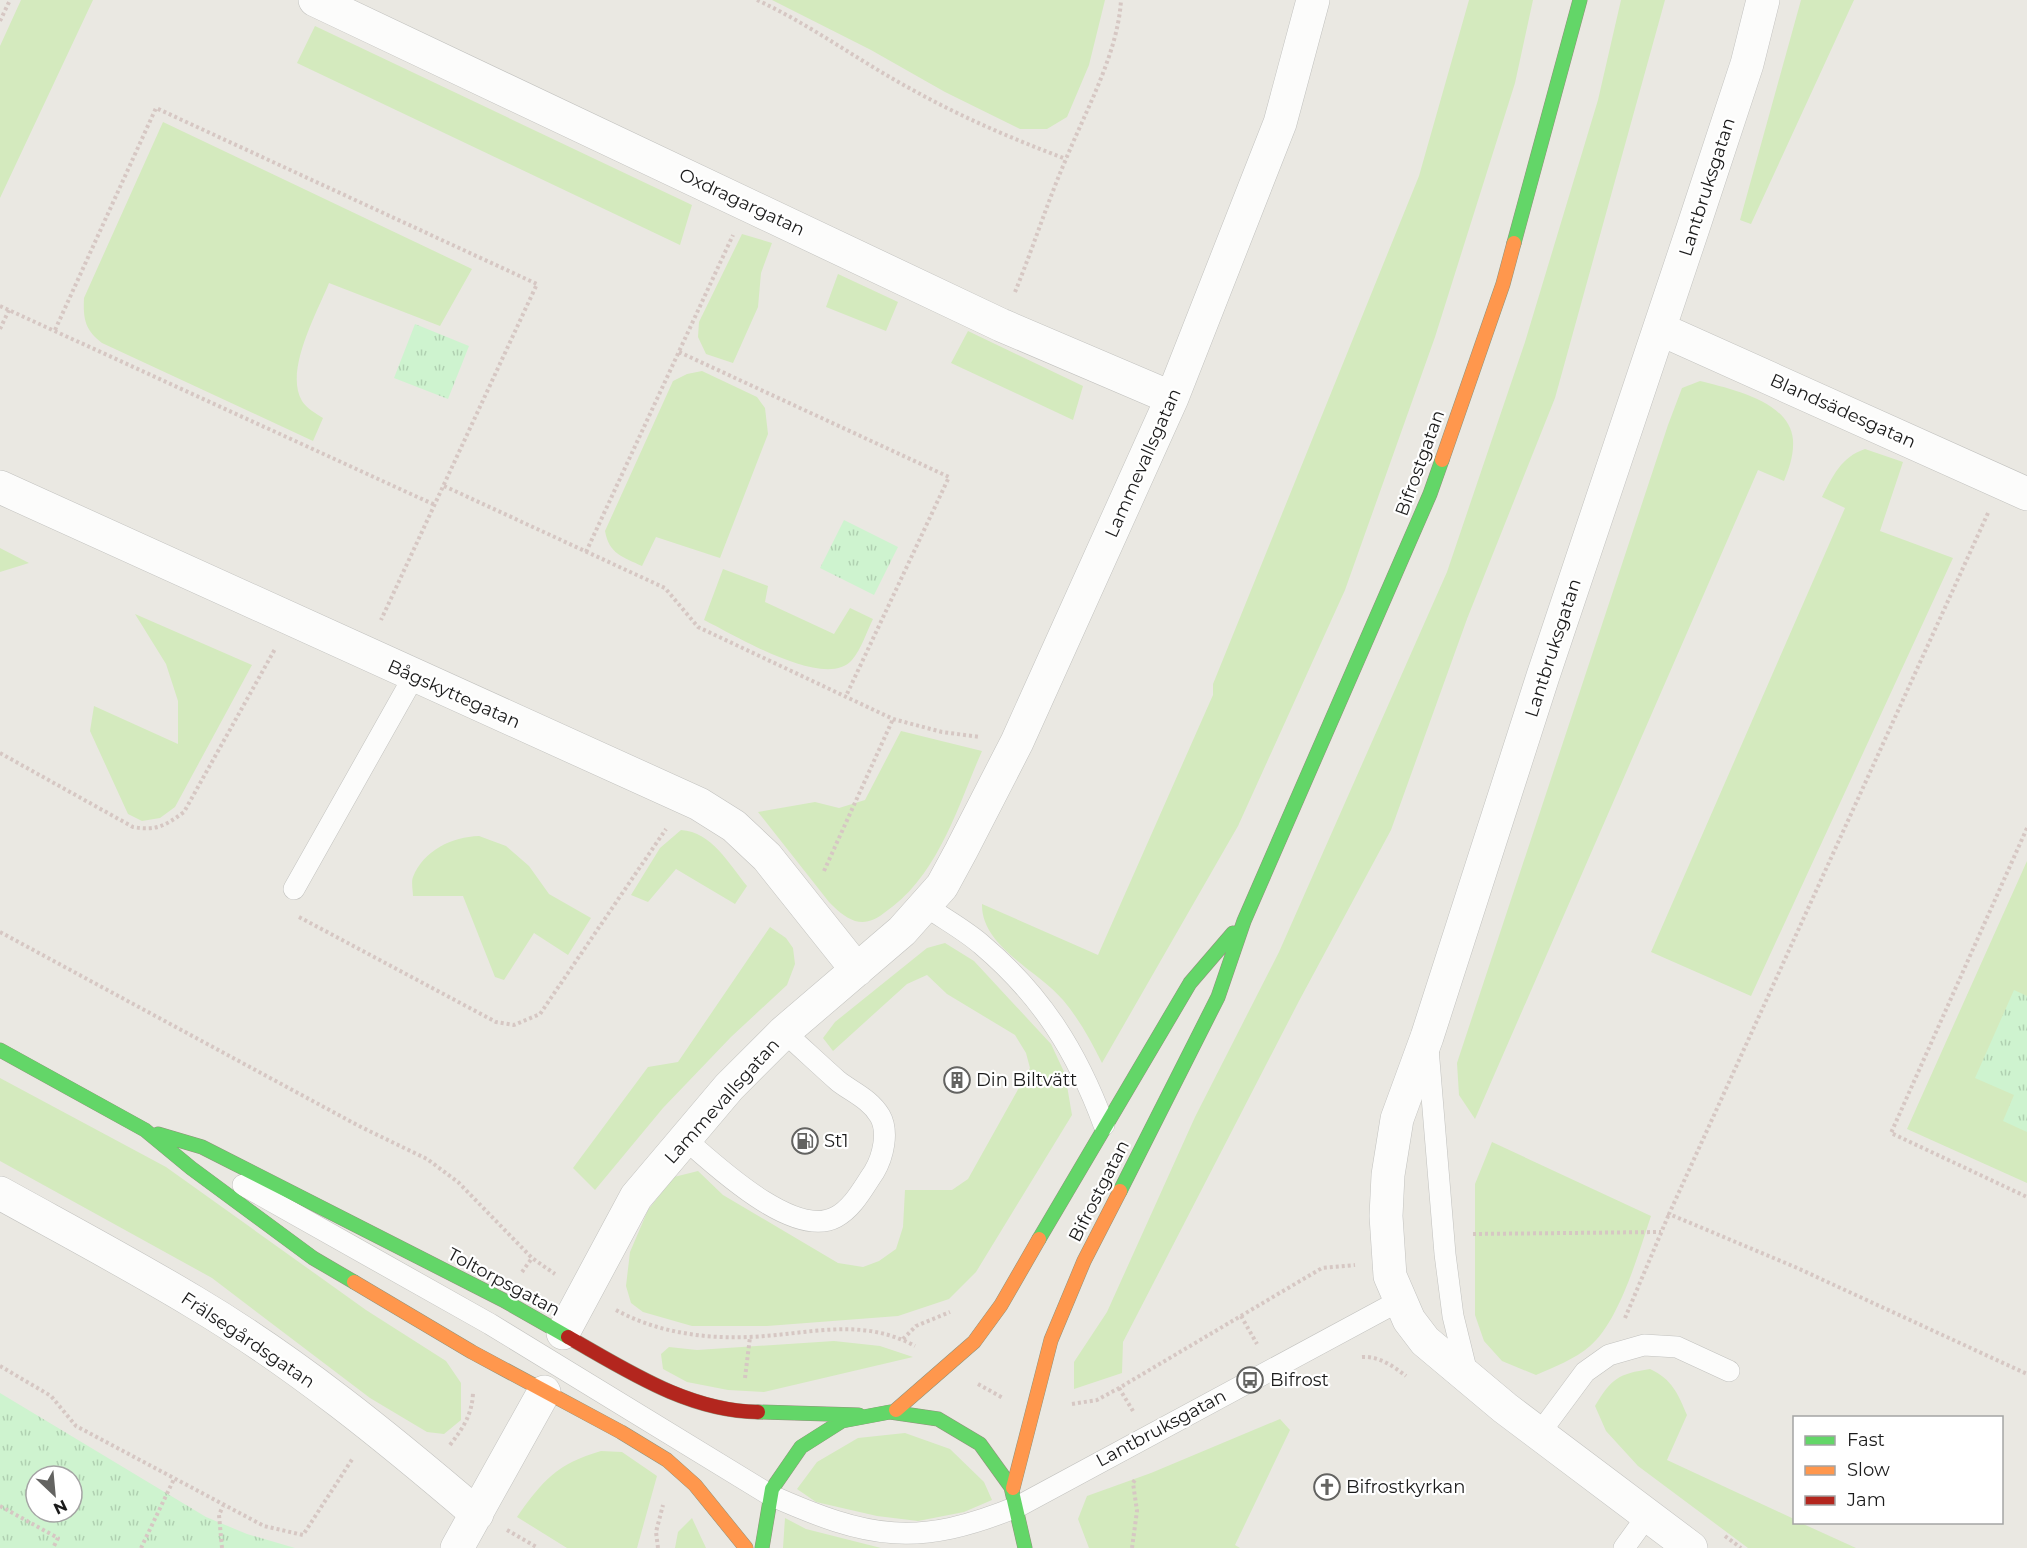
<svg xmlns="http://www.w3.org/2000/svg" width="2027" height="1548" font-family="Montserrat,sans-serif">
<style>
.grass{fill:#d4eabe}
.park{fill:url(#park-tufts);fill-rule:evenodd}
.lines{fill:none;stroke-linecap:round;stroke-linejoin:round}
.lane-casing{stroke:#c2c2bf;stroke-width:22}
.street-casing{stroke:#c2c2bf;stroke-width:34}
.fast-casing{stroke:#91937b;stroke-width:15}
.slow-casing{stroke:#91937b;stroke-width:15}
.jam-casing{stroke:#91937b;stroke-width:15}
.path{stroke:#d6c7c3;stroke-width:4;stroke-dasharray:3 3;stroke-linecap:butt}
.lane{stroke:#fcfcfb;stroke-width:21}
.street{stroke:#fcfcfb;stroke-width:33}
.fast{stroke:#63d668;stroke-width:14}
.slow{stroke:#ff974d;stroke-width:14}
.jam{stroke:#b3261e;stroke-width:14}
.labels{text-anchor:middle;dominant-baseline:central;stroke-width:4.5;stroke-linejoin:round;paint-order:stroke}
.street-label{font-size:18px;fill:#1b1b1b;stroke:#fff}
.poi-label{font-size:18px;fill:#1b1b1b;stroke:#fff;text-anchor:start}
</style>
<defs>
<pattern id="park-tufts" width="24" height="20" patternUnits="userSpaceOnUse" patternTransform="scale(1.5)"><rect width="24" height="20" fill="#cef3cf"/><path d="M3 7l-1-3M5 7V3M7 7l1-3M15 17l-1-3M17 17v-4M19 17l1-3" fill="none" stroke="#b0d0b1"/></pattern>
</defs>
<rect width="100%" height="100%" fill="#eae8e2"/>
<!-- grass -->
<path class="grass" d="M 21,0 L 93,0 L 0,198 L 0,46 Z
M 772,0 L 1105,0 L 1089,65 L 1067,117 L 1047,129 L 1020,129 L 945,92 L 871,50 Z
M 1469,0 L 1533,0 L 1515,83 L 1435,337 L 1345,590 L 1238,826 L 1102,1063 C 1091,1041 1079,1019 1063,1000 C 1038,970 981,947 982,904 L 1098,955 L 1213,695 L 1213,684 L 1419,176 Z
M 1621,0 L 1665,0 L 1555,398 L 1467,619 L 1391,830 L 1299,1001 L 1123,1342 L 1122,1373 L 1074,1389 L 1074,1362 L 1107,1312 L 1195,1117 L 1279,952 L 1447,572 L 1525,342 L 1598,100 Z
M 1801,0 L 1854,0 L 1751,224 L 1740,220 Z
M 315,26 L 692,205 L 680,245 L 297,63 Z
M 163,122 L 472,269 L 440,326 L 329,283 C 317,313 284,371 302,401 C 306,408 317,414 323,418 L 313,441 L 102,343 C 85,330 83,319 84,298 Z
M 742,234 L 772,243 L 761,273 L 758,307 L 733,363 L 706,354 L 698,337 L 699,322 Z
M 838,274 L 898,302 L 886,331 L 826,307 Z
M 968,331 L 1083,386 L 1073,420 L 951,363 Z
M 702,371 L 757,397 L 765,408 L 768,434 L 720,558 L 656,537 L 642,566 C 623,557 609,554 605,531 L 673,381 L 687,374 Z
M 1700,381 C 1731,389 1790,401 1793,440 C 1794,455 1789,468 1784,481 L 1758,470 L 1475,1119 L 1459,1095 L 1457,1063 L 1668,425 L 1682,388 Z
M 1865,449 L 1903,462 L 1880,531 L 1953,558 L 1751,996 L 1651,952 L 1845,508 L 1822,497 C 1833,476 1841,457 1865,449 Z
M 0,548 L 29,563 L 0,572 Z
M 723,569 L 768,586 L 765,602 L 834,634 L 850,608 L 873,619 C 867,631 861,650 852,660 C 825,691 735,635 704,620 Z
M 135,614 L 252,665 L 175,807 L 160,818 L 142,821 L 128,814 L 90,731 L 94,706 L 178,744 L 178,701 L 166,664 Z
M 901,731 L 982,751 C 957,808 938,877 884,913 C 875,920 866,924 855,921 C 844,917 837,910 829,902 L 758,812 L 815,802 L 839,808 L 865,800 Z
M 681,830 C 712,832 729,864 747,886 L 735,904 L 676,869 L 648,902 L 631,895 L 660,848 Z
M 479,836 L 506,846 L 529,866 L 549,894 L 591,918 L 568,955 L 534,933 L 504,980 L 495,977 L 463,896 L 413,896 C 413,891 411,882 413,877 C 424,850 452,837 479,836 Z
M 2027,861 L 2027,1183 L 1907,1129 Z
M 770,927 L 786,938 L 793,948 L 795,964 L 787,985 L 731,1037 L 663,1108 L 595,1190 L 573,1168 L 648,1067 L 678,1062 Z
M 945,943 L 974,961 L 1051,1044 L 1065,1074 L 1072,1115 L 976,1272 L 949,1299 L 898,1316 L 767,1326 L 692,1326 L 643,1312 L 631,1303 L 626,1286 L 630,1252 L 648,1210 L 674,1177 L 698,1171 L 723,1195 L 838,1263 L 863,1267 L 879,1261 L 896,1249 L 903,1227 L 905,1190 L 952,1190 L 968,1179 L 1030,1068 L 1026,1053 L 1015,1035 L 947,994 L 927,975 L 907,984 L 833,1051 L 823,1038 L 835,1022 L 927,948 Z
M 0,1078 L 166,1167 L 366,1310 L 446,1361 L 461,1383 L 461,1420 L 444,1434 L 427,1432 L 370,1398 L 212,1278 L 0,1161 Z
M 1492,1142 L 1651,1216 C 1639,1252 1619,1322 1590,1346 C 1575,1359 1554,1367 1536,1375 L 1502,1361 L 1484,1341 L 1475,1315 L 1475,1184 Z
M 834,1341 L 880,1346 L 913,1357 L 764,1392 L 728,1390 L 687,1382 L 663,1369 L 661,1354 L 669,1347 L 697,1350 Z
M 1650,1369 C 1672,1379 1678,1394 1687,1415 L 1667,1460 L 1794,1519 L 1794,1522 L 1801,1523 L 1856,1548 L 1748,1548 L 1638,1466 L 1606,1431 L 1595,1406 C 1612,1378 1618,1374 1650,1369 Z
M 1280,1419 L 1290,1430 L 1235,1545 L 1240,1548 L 1089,1548 L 1078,1519 L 1087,1496 L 1151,1473 Z
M 905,1433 L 950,1449 L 984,1482 L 992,1500 L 964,1512 L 918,1521 L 877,1516 L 816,1502 L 797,1489 L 817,1462 L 858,1438 Z
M 601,1451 L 622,1452 L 657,1476 L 637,1548 L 567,1548 L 517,1517 C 543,1480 557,1464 601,1451 Z
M 692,1518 L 706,1548 L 675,1548 L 678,1532 Z
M 785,1518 L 806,1529 L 881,1548 L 783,1548 Z"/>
<!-- park -->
<path class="park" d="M 415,324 L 469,346 L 448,399 L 394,378 Z
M 844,520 L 898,547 L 874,595 L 820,568 Z
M 2014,990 L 2027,996 L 2027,1132 L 2003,1121 L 2014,1095 L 1975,1078 Z
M 0,1393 L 206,1517 L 247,1534 L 295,1548 L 0,1548 ZM 36,1476 L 72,1476 L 72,1512 L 36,1512 Z"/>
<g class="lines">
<!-- lane casing -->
<g class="lane-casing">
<path id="lane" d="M 294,889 L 414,676
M 926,906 C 944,919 965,930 982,945 C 1042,996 1077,1052 1104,1125
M 1428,1048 L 1445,1254 L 1453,1316 L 1468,1377
M 685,1139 C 715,1165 794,1240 836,1217 C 853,1208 863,1188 874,1172 C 883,1157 889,1132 880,1116 C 870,1099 852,1092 838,1081 C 820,1065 802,1048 784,1032
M 243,1185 L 490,1324 L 770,1495 C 869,1539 917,1548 1019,1506 L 1399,1301
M 1539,1434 L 1585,1372 L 1609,1355 L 1644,1345 L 1677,1347 L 1729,1371
M 1624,1548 L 1647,1516"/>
</g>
<!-- street casing -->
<g class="street-casing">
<path id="street" d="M 315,0 L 1001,325 L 1172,398
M 1660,329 L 2027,494
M 0,487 L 699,804 L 734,826 L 767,857 L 857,970
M 0,1193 C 65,1229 131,1264 194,1302 C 295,1362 388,1438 477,1514
M 563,1333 L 636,1197 L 729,1087 L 784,1032 L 902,931 L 942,886 L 961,851 L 1017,742 L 1172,398 L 1280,123 L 1313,0
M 457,1548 L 544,1392
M 1691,1548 L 1505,1408 L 1425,1341 L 1409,1320 L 1390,1276 L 1386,1216 L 1388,1175 L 1397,1119 L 1427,1037 L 1543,676 L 1693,228 L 1747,64 L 1763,0"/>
</g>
<!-- fast casing -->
<g class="fast-casing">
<path id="fast" d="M 1514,243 L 1580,0
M 0,1050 L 145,1130 L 191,1168 L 313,1258 L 354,1282
M 158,1134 L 202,1147 L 503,1300 L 568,1337
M 1120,1191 L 1218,997 L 1244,921 L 1430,494 L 1442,460
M 1039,1239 L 1190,983 L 1233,933
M 758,1412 L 859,1415
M 762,1548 L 772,1489 L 801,1447 L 842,1421 L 890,1412 L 938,1419 L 980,1444 L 1011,1487 L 1025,1548"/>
</g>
<!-- slow casing -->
<g class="slow-casing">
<path id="slow" d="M 1442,460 L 1503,284 L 1514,243
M 354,1282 L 472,1352 L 621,1432 L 667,1460 L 695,1485 L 746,1548
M 896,1410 L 974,1342 L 1001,1305 L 1039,1239
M 1013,1488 L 1051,1340 L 1084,1261 L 1120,1191"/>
</g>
<!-- jam casing -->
<g class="jam-casing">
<path id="jam" d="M 568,1337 C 628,1371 688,1411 758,1412"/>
</g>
<!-- path -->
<path class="path" d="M 757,0 C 811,25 859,61 911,89 C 961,117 1013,139 1066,159
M 0,21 L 10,0
M 1015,292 C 1033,248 1047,203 1066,159 C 1086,110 1118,53 1121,0
M 0,306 L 435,505
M 0,329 L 9,310
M 55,330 L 156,108 L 537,284 L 381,620
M 679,352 L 949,477 L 846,696
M 444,486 L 665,588 L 698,627 L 893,719 L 942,732 L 980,737
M 1988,513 L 1669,1214 L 1795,1267 L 2027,1374
M 586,552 L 733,235
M 0,753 L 133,827 C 156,831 165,826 184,812 L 275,649
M 2027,828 L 1891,1133 L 2027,1197
M 824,871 L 893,719
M 299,917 L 496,1022 L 514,1025 L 540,1014 L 666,829
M 0,932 L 359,1126 L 427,1159 L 458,1182 L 532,1258 L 555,1274
M 1473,1234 L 1661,1232
M 522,1272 L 532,1258
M 616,1310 C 656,1332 704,1339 749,1337 C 807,1335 860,1316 915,1346
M 1241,1316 L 1257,1344
M 1625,1318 L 1669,1214
M 903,1339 L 916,1326 L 950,1312
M 1362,1357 C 1379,1356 1393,1366 1406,1376
M 0,1366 L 51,1396 L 76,1426 L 264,1526 L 303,1535 L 353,1458
M 745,1378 L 750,1337
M 978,1384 L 1003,1398
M 1119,1388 L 1133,1411
M 1072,1404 L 1097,1400 L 1119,1388 L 1322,1268 L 1355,1265
M 450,1445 C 463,1428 472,1415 473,1393
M 0,1506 L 58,1538 L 53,1548
M 507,1530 L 538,1548
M 1725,1536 L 1741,1548
M 141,1548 L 174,1479
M 222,1548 L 219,1515 L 223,1506
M 658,1548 L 656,1532 L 663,1505
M 1132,1548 L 1137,1511 L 1133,1483 L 1136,1478"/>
<!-- lane -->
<use href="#lane" class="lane"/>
<!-- street -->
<use href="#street" class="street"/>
<!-- fast -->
<use href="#fast" class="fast"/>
<!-- slow -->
<use href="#slow" class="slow"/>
<!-- jam -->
<use href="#jam" class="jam"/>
</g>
<!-- icons -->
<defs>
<g id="building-ring" transform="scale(1.35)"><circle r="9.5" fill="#fff" stroke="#636361" stroke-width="1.5"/><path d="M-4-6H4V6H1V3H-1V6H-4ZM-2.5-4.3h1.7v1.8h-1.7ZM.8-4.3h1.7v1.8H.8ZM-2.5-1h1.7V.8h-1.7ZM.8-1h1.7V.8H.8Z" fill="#636361"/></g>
<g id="fuel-ring" transform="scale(1.35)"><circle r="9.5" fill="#fff" stroke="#636361" stroke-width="1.5"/><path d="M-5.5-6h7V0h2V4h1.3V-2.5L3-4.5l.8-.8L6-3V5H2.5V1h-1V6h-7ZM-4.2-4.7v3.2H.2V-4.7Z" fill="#636361"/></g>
<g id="bus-ring" transform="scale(1.35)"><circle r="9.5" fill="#fff" stroke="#636361" stroke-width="1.5"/><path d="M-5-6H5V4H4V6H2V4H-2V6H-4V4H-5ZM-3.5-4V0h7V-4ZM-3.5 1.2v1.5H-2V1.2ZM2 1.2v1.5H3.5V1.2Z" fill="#636361"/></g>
<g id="church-ring" transform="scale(1.35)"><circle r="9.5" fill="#fff" stroke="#636361" stroke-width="1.5"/><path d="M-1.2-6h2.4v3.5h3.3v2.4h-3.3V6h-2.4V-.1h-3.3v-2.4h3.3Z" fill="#636361"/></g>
</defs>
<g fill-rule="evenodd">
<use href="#building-ring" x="957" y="1080"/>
<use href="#fuel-ring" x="805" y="1141"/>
<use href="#bus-ring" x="1250" y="1380"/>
<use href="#church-ring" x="1327" y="1487"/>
</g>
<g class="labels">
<!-- street labels -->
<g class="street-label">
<text transform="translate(1707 187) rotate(-72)">Lantbruksgatan</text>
<text transform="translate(742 202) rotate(25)">Oxdragargatan</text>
<text transform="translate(1843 411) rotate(24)">Blandsädesgatan</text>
<text transform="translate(1143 463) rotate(-66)">Lammevallsgatan</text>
<text transform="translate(1420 463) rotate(-70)">Bifrostgatan</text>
<text transform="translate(1553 648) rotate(-72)">Lantbruksgatan</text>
<text transform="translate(454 694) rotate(24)">Bågskyttegatan</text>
<text transform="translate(722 1101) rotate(-48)">Lammevallsgatan</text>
<text transform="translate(1099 1191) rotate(-63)">Bifrostgatan</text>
<text transform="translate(504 1282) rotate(28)">Toltorpsgatan</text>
<text transform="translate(248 1340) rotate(34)">Frälsegårdsgatan</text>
<text transform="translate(1161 1428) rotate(-28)">Lantbruksgatan</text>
</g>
<!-- poi labels -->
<g class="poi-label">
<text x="976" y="1080">Din Biltvätt</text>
<text x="824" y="1141">St1</text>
<text x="1270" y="1380">Bifrost</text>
<text x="1346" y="1487">Bifrostkyrkan</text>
</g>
</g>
<!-- legend -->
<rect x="1793" y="1416" width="210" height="108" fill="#ffffff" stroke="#a4a4a4" stroke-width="1.5"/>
<rect x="1805" y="1436" width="30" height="9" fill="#63d668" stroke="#a4a4a4" stroke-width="1.5"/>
<text x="1847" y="1446" font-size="18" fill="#1b1b1b">Fast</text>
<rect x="1805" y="1466" width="30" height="9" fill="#ff974d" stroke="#a4a4a4" stroke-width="1.5"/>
<text x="1847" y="1476" font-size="18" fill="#1b1b1b">Slow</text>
<rect x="1805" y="1496" width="30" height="9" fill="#b3261e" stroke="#a4a4a4" stroke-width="1.5"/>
<text x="1847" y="1506" font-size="18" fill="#1b1b1b">Jam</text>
<!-- north arrow -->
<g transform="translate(54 1494) rotate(154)"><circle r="28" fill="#ffffff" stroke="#a4a4a4" stroke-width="1.5"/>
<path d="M0-4.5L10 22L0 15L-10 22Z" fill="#636361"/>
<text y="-9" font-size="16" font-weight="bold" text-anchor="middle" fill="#1b1b1b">N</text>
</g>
</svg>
